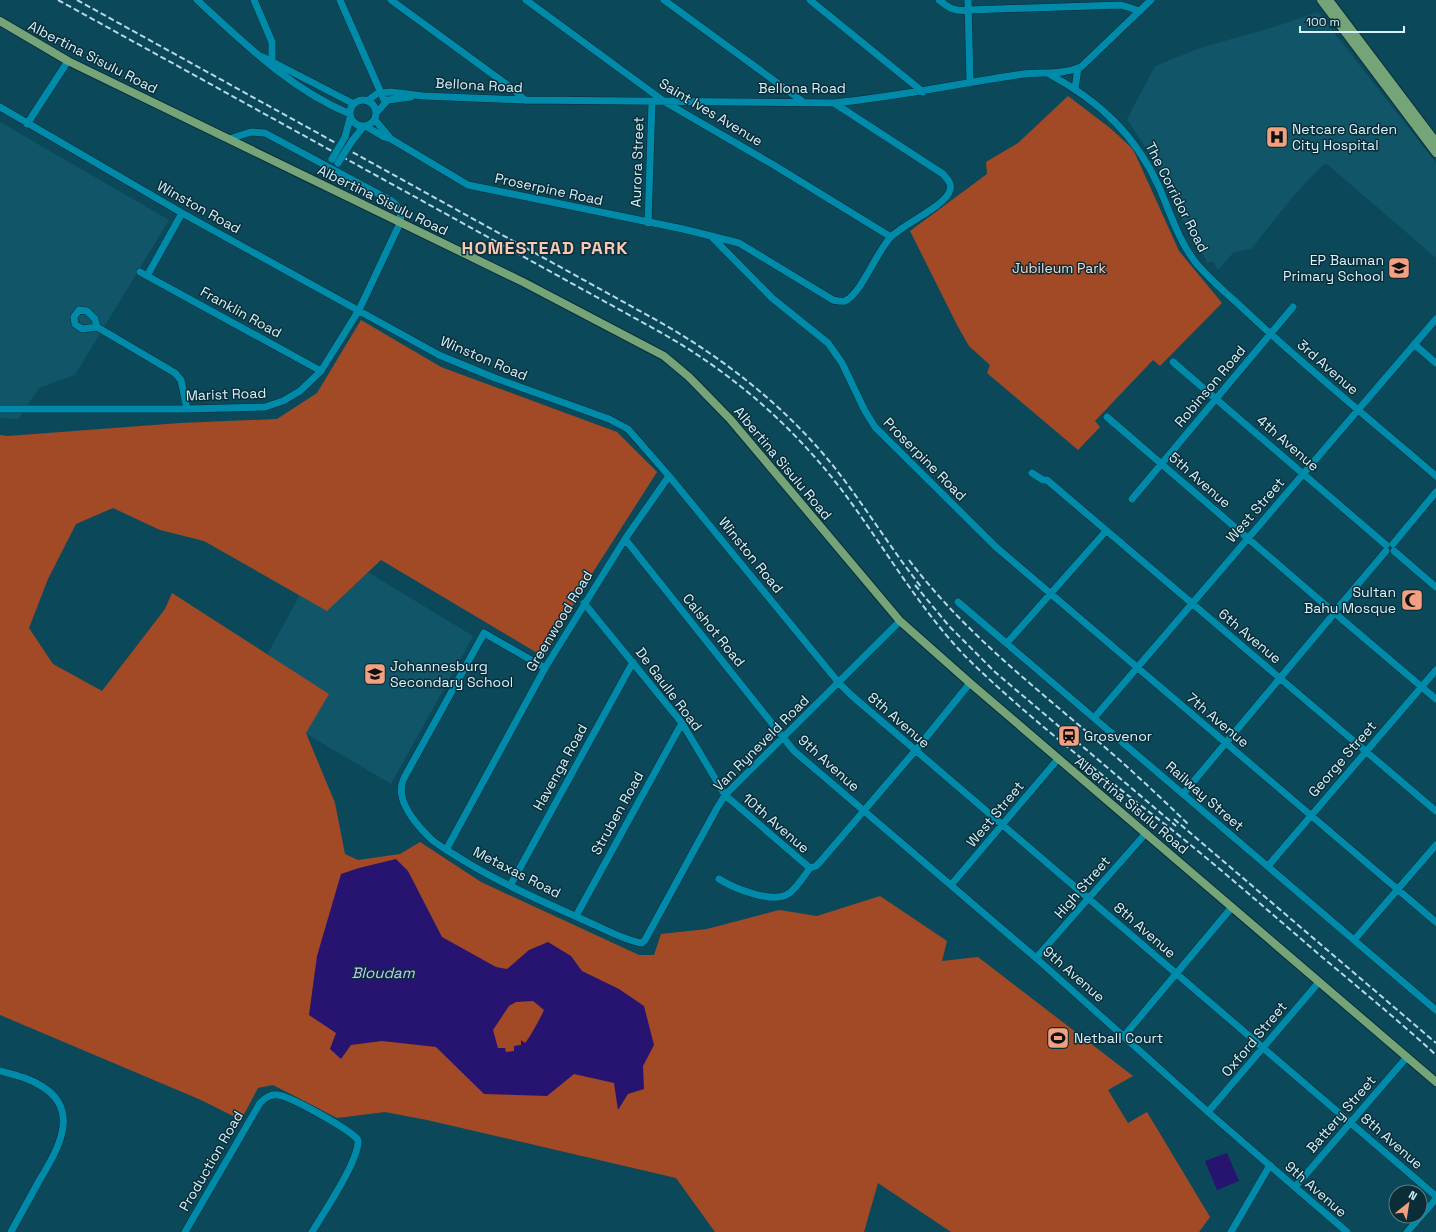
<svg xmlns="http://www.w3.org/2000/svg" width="1436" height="1232" font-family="'Space Grotesk',sans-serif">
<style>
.built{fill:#115569}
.green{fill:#a24a26}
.water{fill:#261470;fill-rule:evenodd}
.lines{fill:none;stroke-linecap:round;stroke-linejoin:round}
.minor-casing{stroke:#0a2d37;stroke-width:8}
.major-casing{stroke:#0a2d37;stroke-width:10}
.minor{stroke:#008aaa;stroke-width:7}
.major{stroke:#75a479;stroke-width:8}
.rail{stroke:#b7d8e4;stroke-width:2;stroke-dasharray:6 3;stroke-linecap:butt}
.minor-bridge-casing{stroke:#0a2d37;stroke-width:8;stroke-linecap:butt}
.minor-bridge{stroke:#008aaa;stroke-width:7}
.labels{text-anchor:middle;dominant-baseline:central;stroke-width:3;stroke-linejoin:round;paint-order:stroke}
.street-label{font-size:14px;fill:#d6f2fd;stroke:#0a2d37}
.poi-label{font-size:14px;fill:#d6f2fd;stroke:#0a2d37;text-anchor:start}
.park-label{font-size:14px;fill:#f2d6cb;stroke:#0a2d37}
.water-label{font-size:15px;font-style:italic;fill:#c4c7fa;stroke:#0a2d37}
.district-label{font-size:18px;font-weight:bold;letter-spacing:1px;fill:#f7c8b6;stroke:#0a2d37}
</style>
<rect width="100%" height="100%" fill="#0b495a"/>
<!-- built -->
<path class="built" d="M 1318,12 L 1436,163 L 1436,258 L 1327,164 L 1323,165 L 1308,180 L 1291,199 L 1251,249 L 1234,252 L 1218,270 L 1213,261 L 1208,263 L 1185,225 L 1167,182 L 1127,119 L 1155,66 L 1200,48 L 1277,26 Z
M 0,122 L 169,220 L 75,375 L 39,388 L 18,419 L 0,418 Z
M 368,572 L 473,636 L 391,784 L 305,733 L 267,655 L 300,595 L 327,610 Z"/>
<!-- green -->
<path class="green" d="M 1068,96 L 1110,128 L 1133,149 L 1179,251 L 1222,303 L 1160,366 L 1153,360 L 1095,421 L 1100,427 L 1078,450 L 987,373 L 990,365 L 969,346 L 957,325 L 910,231 L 987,174 L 986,162 L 1018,143 Z
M 361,320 L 441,367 L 617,432 L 657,472 L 581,591 L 544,657 L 381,560 L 327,611 L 204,541 L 160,530 L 113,508 L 76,524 L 48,579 L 29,628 L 53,664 L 102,691 L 165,609 L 172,593 L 329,694 L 306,733 L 335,803 L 345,854 L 358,860 L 400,854 L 420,842 L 481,882 L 639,955 L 654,955 L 661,934 L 707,929 L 779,910 L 817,916 L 880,896 L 947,941 L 942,961 L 978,957 L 1133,1076 L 1108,1090 L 1128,1123 L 1147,1112 L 1210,1217 L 1199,1232 L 951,1232 L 878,1183 L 864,1232 L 715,1232 L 676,1178 L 427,1120 L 385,1112 L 337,1118 L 273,1085 L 258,1088 L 241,1120 L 201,1100 L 0,1015 L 0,435 L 8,436 L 180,423 L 277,419 L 317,393 Z"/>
<!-- water -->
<path class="water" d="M 396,859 L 408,871 L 442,937 L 496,967 L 507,969 L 529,950 L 548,942 L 571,956 L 582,971 L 619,989 L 644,1006 L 654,1045 L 643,1066 L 644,1089 L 628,1094 L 618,1110 L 614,1083 L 574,1074 L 547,1096 L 484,1094 L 436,1047 L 382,1041 L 351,1045 L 341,1059 L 330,1049 L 336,1033 L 309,1015 L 317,956 L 341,874 L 359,868 ZM 533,1001 L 544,1010 C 541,1017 529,1039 525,1043 L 521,1040 L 521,1045 L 514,1046 L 514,1051 L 506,1052 L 505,1048 L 498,1048 L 493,1030 L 509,1006 L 516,1002 Z
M 1227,1153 L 1239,1181 L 1217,1190 L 1205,1161 Z"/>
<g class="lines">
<!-- minor casing -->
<g class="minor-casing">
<path id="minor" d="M 197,0 C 244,43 290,89 350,114
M 254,0 L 272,42 L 272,61
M 340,0 L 385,102
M 391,0 L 513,89 L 525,100
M 526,0 L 665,102 L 772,164 L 891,237
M 664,0 L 802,101
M 810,0 L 923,92
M 939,0 C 949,8 955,12 968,10 L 1121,5 L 1140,11
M 968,0 L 970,83
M 263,57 L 354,104
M 1049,74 C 1099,101 1135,134 1159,187 C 1170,212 1178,240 1196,263 C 1212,282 1232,298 1250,315 C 1310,371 1374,423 1436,476
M 1075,89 L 1078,68
M350 113a13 13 0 1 1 26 0a13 13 0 1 1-26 0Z
M 367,101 L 378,93 L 391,92 L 423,96 L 525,100 L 834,103 C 898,97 960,83 1024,74 C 1044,72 1062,75 1081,67 L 1151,0
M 0,107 L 182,213 L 439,355 L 495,378 L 609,419 L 628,429 L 669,476 L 839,683 L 851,695 L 1436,1196
M 377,112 L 388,100 L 411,97
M 375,120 L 391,139 L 468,185 L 683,229 L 739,243 L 833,300 C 837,301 841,302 845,301 C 862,293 877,250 891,237 C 903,224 946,206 950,190 C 952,183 947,179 943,174 L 834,103
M 27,124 L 68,61
M 367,127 L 384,137 L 391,139
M 345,137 L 350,118
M 352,141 L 363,127
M 648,223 L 652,102
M 712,237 L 772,298 L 828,343 L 842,363 L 865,411 L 875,427 L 996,547 L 1436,922
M 140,272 L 321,371
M 147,276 L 182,213
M 97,327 L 82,329 L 75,324 L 74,317 L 79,310 L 87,311 L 95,319 L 97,327 L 175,373 L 181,380 L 187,409
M 1414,344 L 1436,363
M 1173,362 L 1386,545
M 0,409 L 187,409 L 265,407 L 283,401 L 300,391 L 321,371 L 359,310 L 400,223 C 402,212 399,206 390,200 L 265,133 L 251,132 L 229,139
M 1107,417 L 1331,610
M 1032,473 L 1043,480 L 1047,480 L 1436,811
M 1132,499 L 1293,307
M 625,539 L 794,751 L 1036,958 L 1208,1112 L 1347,1232
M 1393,544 L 1436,492
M 1394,551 L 1436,587
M 958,602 L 1436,1010
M 584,603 L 682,723 L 725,795 L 810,868 L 816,866 L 820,862 L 915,751 L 970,683
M 1337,609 L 1386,551
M 1337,615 L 1436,699
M 1007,643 L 1106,531
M 545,668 L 484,633 L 404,778 C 394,798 414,822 428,836 C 436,845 448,850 458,857 C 499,883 544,902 588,922 C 605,929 623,940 642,943 L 645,940 L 717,808 L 725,795 L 900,621
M 1094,718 L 1436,319
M 1183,794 L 1332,616
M 446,850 L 545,668 L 625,539 L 669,476
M 1268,866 L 1436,670
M 719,879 C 733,888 772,904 788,894 C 796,889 804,876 810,868
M 951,885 L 1058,759
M 510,886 L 633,662
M 576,916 L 682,723
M 1354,940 L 1436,845
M 1036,958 L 1146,833
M 1124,1036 L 1232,907
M 0,1071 C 15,1075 30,1078 43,1087 C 82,1112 56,1152 39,1181 C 30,1198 20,1215 11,1232
M 1208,1112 L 1319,982
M 1295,1187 L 1407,1057
M 185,1232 L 260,1103 C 265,1098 270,1094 278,1095 C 290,1096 351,1130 358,1140 C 360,1159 323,1214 312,1232
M 1231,1232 L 1270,1165
M 1407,1232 L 1436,1199"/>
</g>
<!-- major casing -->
<g class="major-casing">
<path id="major" d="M 1321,0 L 1436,153
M 1329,0 L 1436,142
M 0,21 L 68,61 L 523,282 L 664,356 L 689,377 L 730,419 L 900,621 L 970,683 L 1436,1082"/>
</g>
<!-- minor -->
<use href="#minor" class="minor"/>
<!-- major -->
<use href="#major" class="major"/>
<!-- rail -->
<path class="rail" d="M 58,0 L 660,332 C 731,372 791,424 841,489 C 885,547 920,612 973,664 C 1035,723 1103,776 1171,829 C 1222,870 1272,914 1322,957 C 1360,989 1399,1021 1436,1055
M 77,0 L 658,321 C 718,355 773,397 819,449 C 857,492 886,543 922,588
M 909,560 C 956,622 1015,671 1074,721 C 1114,754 1152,789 1189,825
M 915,585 L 949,626 L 995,672 L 1176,826
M 1174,819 L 1436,1043"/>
<!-- minor-bridge casing -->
<g class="minor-bridge-casing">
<path id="minor-bridge" d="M 332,159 L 345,137
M 338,163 L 352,141"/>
</g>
<!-- minor-bridge -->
<use href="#minor-bridge" class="minor-bridge"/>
</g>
<!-- icons -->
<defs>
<g id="hospital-square" transform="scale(1.15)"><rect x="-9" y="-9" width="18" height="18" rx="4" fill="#f2a080" stroke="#0a2d37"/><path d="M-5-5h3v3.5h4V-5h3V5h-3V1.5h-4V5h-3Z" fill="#111"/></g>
<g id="school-square" transform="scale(1.15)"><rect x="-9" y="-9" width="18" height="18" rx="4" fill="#f2a080" stroke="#0a2d37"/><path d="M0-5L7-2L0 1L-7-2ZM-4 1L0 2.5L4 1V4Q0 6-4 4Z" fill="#111"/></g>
<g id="mosque-square" transform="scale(1.15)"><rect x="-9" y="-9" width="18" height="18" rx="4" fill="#f2a080" stroke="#0a2d37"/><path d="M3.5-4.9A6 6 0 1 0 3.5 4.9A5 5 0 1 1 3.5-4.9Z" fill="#111"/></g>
<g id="station-square" transform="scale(1.15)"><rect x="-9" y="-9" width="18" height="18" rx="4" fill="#f2a080" stroke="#0a2d37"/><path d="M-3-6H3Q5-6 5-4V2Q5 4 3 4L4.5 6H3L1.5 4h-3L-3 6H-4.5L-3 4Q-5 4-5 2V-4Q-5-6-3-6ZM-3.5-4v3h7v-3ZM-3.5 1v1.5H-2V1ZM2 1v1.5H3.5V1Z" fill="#111"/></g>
<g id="stadium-square" transform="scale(1.15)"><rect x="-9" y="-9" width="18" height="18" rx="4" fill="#f2a080" stroke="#0a2d37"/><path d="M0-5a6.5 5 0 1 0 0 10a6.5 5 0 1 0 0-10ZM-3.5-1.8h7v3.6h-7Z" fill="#111"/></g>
</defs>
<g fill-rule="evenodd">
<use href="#hospital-square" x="1277" y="137"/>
<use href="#school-square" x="1399" y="268"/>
<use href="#mosque-square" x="1412" y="600"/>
<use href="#school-square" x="375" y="674"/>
<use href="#station-square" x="1069" y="736"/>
<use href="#stadium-square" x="1058" y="1038"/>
</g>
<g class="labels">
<!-- street labels -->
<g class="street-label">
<text transform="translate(93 57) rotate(27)">Albertina Sisulu Road</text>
<text transform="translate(479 85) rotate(3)">Bellona Road</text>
<text x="802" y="88">Bellona Road</text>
<text transform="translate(711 112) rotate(31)">Saint Ives Avenue</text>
<text transform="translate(637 162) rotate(-88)">Aurora Street</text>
<text transform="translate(549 189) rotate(12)">Proserpine Road</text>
<text transform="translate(1177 197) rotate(63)">The Corridor Road</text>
<text transform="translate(383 200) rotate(26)">Albertina Sisulu Road</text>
<text transform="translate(199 207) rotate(29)">Winston Road</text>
<text transform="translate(241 312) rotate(29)">Franklin Road</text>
<text transform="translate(484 358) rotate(23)">Winston Road</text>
<text transform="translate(1328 367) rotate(41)">3rd Avenue</text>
<text transform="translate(1210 386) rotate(-50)">Robinson Road</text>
<text transform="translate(226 394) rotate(-2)">Marist Road</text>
<text transform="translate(1288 443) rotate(41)">4th Avenue</text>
<text transform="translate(925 459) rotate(45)">Proserpine Road</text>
<text transform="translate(783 463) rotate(50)">Albertina Sisulu Road</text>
<text transform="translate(1200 480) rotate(41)">5th Avenue</text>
<text transform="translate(1255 510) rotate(-49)">West Street</text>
<text transform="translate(751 555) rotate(51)">Winston Road</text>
<text transform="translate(559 621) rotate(-59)">Greenwood Road</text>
<text transform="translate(714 630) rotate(51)">Calshot Road</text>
<text transform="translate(1250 636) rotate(40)">6th Avenue</text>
<text transform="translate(669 689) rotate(53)">De Gaulle Road</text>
<text transform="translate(899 720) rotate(41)">8th Avenue</text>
<text transform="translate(1218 720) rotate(40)">7th Avenue</text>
<text transform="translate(761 743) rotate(-45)">Van Ryneveld Road</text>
<text transform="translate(1342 759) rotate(-49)">George Street</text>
<text transform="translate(829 763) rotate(42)">9th Avenue</text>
<text transform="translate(560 767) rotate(-61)">Havenga Road</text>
<text transform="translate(1205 796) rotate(41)">Railway Street</text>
<text transform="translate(1132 805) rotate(40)">Albertina Sisulu Road</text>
<text transform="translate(617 813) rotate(-61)">Struben Road</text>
<text transform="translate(995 814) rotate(-50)">West Street</text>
<text transform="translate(776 823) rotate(41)">10th Avenue</text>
<text transform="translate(517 872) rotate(27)">Metaxas Road</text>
<text transform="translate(1082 887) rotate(-49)">High Street</text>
<text transform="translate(1145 930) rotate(41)">8th Avenue</text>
<text transform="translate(1074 974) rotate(41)">9th Avenue</text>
<text transform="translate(1254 1039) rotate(-50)">Oxford Street</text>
<text transform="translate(1341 1114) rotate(-49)">Battery Street</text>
<text transform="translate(1392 1141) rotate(41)">8th Avenue</text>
<text transform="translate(211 1161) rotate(-60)">Production Road</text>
<text transform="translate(1316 1189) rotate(41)">9th Avenue</text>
</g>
<!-- poi labels -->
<g class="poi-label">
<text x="1292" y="129">Netcare Garden<tspan x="1292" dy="16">City Hospital</tspan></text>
<text x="1384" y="260" text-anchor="end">EP Bauman<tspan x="1384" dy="16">Primary School</tspan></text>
<text x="1396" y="592" text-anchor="end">Sultan<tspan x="1396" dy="16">Bahu Mosque</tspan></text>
<text x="390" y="666">Johannesburg<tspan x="390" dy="16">Secondary School</tspan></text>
<text x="1084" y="736">Grosvenor</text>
<text x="1074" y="1038">Netball Court</text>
</g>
<!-- park labels -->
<g class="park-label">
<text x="1059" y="268">Jubileum Park</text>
</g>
<!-- water labels -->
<g class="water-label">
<text x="383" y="972">Bloudam</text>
</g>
<!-- district labels -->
<g class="district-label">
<text x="545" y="247">HOMESTEAD PARK</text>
</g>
</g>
<!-- north arrow -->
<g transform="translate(1408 1204) rotate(30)"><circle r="19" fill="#0a2d37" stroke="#5c7c86"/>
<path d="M0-3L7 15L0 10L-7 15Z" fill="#f2a080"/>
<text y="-6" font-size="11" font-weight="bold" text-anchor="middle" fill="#d6f2fd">N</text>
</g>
<!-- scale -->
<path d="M1300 26v6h104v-6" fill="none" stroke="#d6f2fd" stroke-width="2"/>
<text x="1306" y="26" font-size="12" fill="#d6f2fd" stroke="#0a2d37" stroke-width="3" paint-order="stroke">100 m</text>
</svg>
